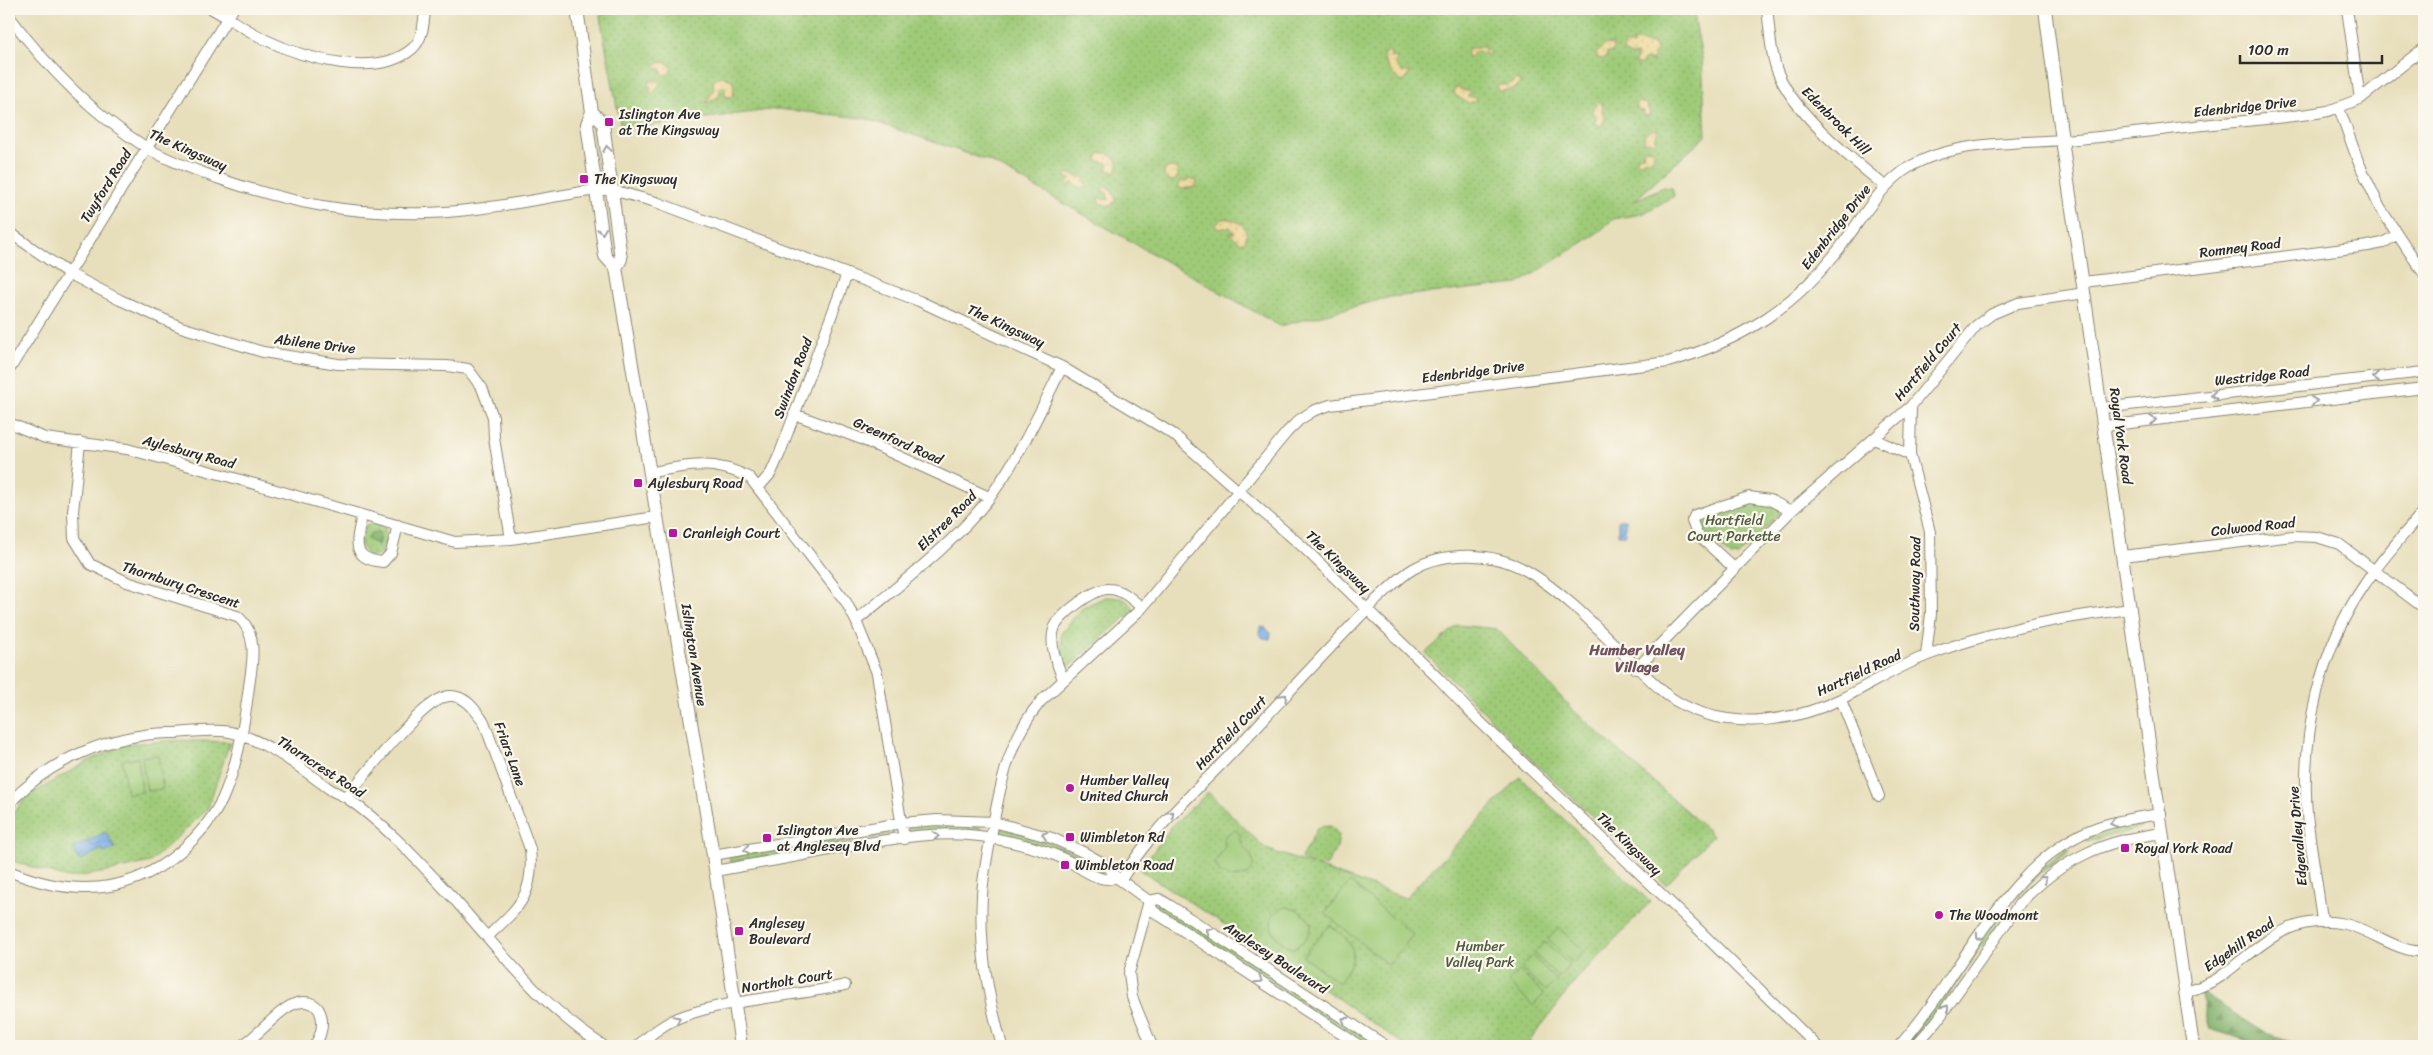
<svg xmlns="http://www.w3.org/2000/svg" width="2433" height="1055" font-family="Sriracha,sans-serif">
<style>
.grass{fill:url(#grass-dots);stroke:#657b52}
.forest{fill:url(#forest-firs);stroke:#556d4a}
.sand{fill:url(#sand-dots);stroke:#8c8264}
.garden{fill:#9fcb78;stroke:#657b52}
.water{fill:url(#water-waves);stroke:#526c88}
.lines{fill:none;stroke-linecap:round;stroke-linejoin:round}
.minor-casing{stroke:#898573;stroke-width:12}
.major-casing{stroke:#898573;stroke-width:14}
.minor{stroke:#fff;stroke-width:10}
.major{stroke:#fff;stroke-width:12}
.oneway{stroke:#a0a0a0}
.poi-dot{fill:#b5179e;stroke:#fbf7ec;stroke-width:2}
.labels{text-anchor:middle;dominant-baseline:central;stroke-width:4.5;stroke-linejoin:round;paint-order:stroke}
.street-label{font-size:14px;fill:#2b2b2b;stroke:#fbf7ec}
.poi-label{font-size:14px;fill:#2b2b2b;stroke:#fbf7ec;text-anchor:start}
.park-label{font-size:14px;fill:#4e5b42;stroke:#fbf7ec}
.neighbourhood-label{font-size:15px;font-weight:bold;fill:#6f5460;stroke:#fbf7ec}
</style>
<defs>
<pattern id="grass-dots" width="8" height="8" patternUnits="userSpaceOnUse" patternTransform="scale(1.25)"><rect width="8" height="8" fill="#9fcb78"/><path d="M2 2h.1M6 6h.1" fill="none" stroke="#89ae68" stroke-width="1.8" stroke-linecap="round"/></pattern>
<pattern id="forest-firs" width="22" height="20" patternUnits="userSpaceOnUse" patternTransform="scale(1.25)"><rect width="22" height="20" fill="#7faf68"/><path d="M5 1l3.5 6h-7zM16 11l3.5 6h-7z" fill="#688f56"/></pattern>
<pattern id="sand-dots" width="8" height="8" patternUnits="userSpaceOnUse" patternTransform="scale(1.25)"><rect width="8" height="8" fill="#eeda9e"/><path d="M2 2h.1M6 6h.1" fill="none" stroke="#cb8" stroke-width="1.8" stroke-linecap="round"/></pattern>
<pattern id="water-waves" width="16" height="10" patternUnits="userSpaceOnUse" patternTransform="scale(1.25)"><rect width="16" height="10" fill="#79ace5"/><path d="M0 5q4-4 8 0t8 0" fill="none" stroke="#638cba"/></pattern>
</defs>
<rect width="100%" height="100%" fill="#fbf7ec"/>
<filter id="ink" filterUnits="userSpaceOnUse"><feTurbulence type="fractalNoise" baseFrequency=".02" numOctaves="2"/><feDisplacementMap in="SourceGraphic" scale="10" xChannelSelector="R" yChannelSelector="G"/><feConvolveMatrix kernelMatrix="1 2 1 2 8 2 1 2 1" color-interpolation-filters="sRGB"/></filter>
<filter id="wash" filterUnits="userSpaceOnUse"><feTurbulence type="fractalNoise" baseFrequency=".0096" numOctaves="4" result="noise"/><feDisplacementMap in="SourceGraphic" scale="20" xChannelSelector="R" yChannelSelector="G"/><feGaussianBlur stdDeviation="1.12" result="paint"/><feColorMatrix in="noise" values="0 0 0 0 0 0 0 0 0 0 0 0 0 0 0 0 0 1.4 0 .05"/><feComposite in="paint" operator="in"/></filter>
<g filter="url(#wash)">
<rect width="100%" height="100%" fill="#e7dfbb"/>
<!-- grass -->
<path class="grass" d="M 612,9 L 1693,9 L 1702,58 L 1706,136 L 1634,201 L 1663,187 L 1672,188 L 1674,196 L 1642,214 L 1613,219 L 1600,231 L 1518,284 L 1390,297 L 1280,326 L 989,161 L 864,118 L 777,109 L 621,129 L 600,16 Z
M 1751,502 L 1762,502 L 1780,509 L 1779,514 L 1738,556 L 1731,557 C 1722,547 1701,537 1701,521 L 1708,513 Z
M 375,523 L 385,528 C 388,537 385,547 379,555 L 368,557 L 360,543 L 365,525 Z
M 1105,597 C 1118,597 1128,597 1134,610 L 1067,668 L 1062,660 L 1061,633 L 1082,608 Z
M 1458,625 L 1497,629 L 1573,710 L 1713,835 L 1666,885 L 1534,762 L 1425,653 Z
M 179,740 L 230,742 L 207,810 L 150,862 L 107,872 L 67,878 L 9,860 L 9,819 L 26,797 L 86,762 L 126,744 Z
M 1520,777 L 1650,902 L 1576,980 L 1526,1046 L 1406,1046 L 1311,980 L 1140,870 L 1171,827 L 1208,792 L 1266,849 L 1312,865 L 1301,858 L 1318,827 L 1331,826 L 1339,835 L 1337,847 L 1327,865 L 1315,866 L 1405,898 Z
M 930,824 L 978,826 L 985,831 L 913,831 L 908,828 Z
M 2138,824 L 2141,824 L 2141,828 L 2086,842 L 2088,838 Z
M 998,828 L 1031,834 L 1106,867 L 1101,874 L 1065,855 L 999,832 Z
M 892,829 L 895,834 L 801,851 L 730,862 L 730,856 Z
M 2067,849 L 2070,850 L 2069,852 L 2039,874 L 2010,904 L 1935,1014 L 1909,1046 L 1903,1046 L 1992,922 L 2026,880 Z
M 1159,902 L 1383,1046 L 1368,1046 L 1156,908 L 1155,904 Z"/>
<!-- forest -->
<path class="forest" d="M 379,532 L 380,538 L 378,545 L 367,539 L 371,533 Z
M 2200,992 L 2267,1034 L 2303,1046 L 2255,1046 L 2248,1041 L 2210,1029 Z"/>
<!-- sand -->
<path class="sand" d="M 1633,41 L 1654,44 L 1657,53 L 1652,55 L 1654,61 L 1645,59 L 1642,64 L 1635,64 L 1637,55 L 1631,56 L 1623,51 L 1625,45 L 1633,45 Z
M 1606,44 L 1613,45 L 1612,53 L 1607,52 L 1606,58 L 1599,59 L 1596,54 Z
M 1485,45 L 1484,50 L 1490,52 L 1489,55 L 1477,51 L 1470,57 L 1466,55 L 1469,48 L 1478,48 Z
M 1388,51 L 1391,53 L 1390,58 L 1397,57 L 1395,64 L 1402,72 L 1410,72 L 1404,82 C 1395,80 1384,64 1383,55 Z
M 666,62 L 672,68 L 669,74 L 664,75 L 661,73 L 662,69 L 657,69 L 655,66 L 658,63 Z
M 722,76 L 733,81 L 734,94 L 731,97 L 725,96 L 725,87 L 723,86 L 720,89 L 719,97 L 706,103 L 714,89 L 713,81 Z
M 1516,79 L 1521,83 L 1514,89 L 1499,91 L 1496,89 L 1498,85 L 1509,85 Z
M 651,80 L 658,81 L 660,84 L 653,94 L 650,92 L 651,87 L 648,84 Z
M 1459,85 L 1460,89 L 1470,92 L 1468,96 L 1476,98 L 1477,101 L 1468,103 L 1455,95 L 1454,89 Z
M 1599,102 L 1603,105 L 1602,111 L 1605,120 L 1601,126 L 1595,124 L 1596,115 L 1591,111 Z
M 1639,102 L 1647,104 L 1650,115 L 1644,116 L 1644,111 L 1638,110 L 1636,106 Z
M 1653,129 L 1659,131 L 1654,137 L 1656,141 L 1655,144 L 1650,141 L 1645,143 L 1644,135 Z
M 1646,149 L 1653,150 L 1657,153 L 1653,154 L 1654,157 L 1649,161 L 1645,159 L 1639,163 L 1636,160 L 1637,156 L 1644,155 L 1643,151 Z
M 1108,153 L 1118,162 L 1118,168 L 1114,172 L 1106,169 L 1109,165 L 1108,163 L 1097,161 L 1099,154 Z
M1164 174a7 7 0 1 1 14 0a7 7 0 1 1-14 0Z
M 1067,173 L 1084,178 L 1086,186 L 1080,188 L 1073,183 L 1069,185 L 1067,182 L 1071,179 L 1065,177 Z
M 1191,178 L 1197,181 L 1195,187 L 1182,189 L 1178,186 L 1180,180 L 1186,182 Z
M 1106,186 L 1112,190 L 1116,200 L 1111,206 L 1100,204 L 1098,200 L 1099,198 L 1109,200 L 1107,193 L 1101,190 Z
M 1222,219 C 1236,218 1251,226 1245,241 L 1241,243 L 1229,233 L 1235,233 L 1230,227 L 1217,229 L 1216,225 Z"/>
<!-- garden -->
<path class="garden" d="M 158,755 L 163,789 L 147,791 L 142,757 Z
M 138,758 L 142,792 L 127,794 L 122,760 Z
M 1235,830 C 1244,835 1239,842 1244,848 C 1250,854 1253,857 1253,866 L 1247,875 L 1233,878 L 1220,873 L 1215,863 L 1225,846 L 1224,838 L 1227,834 Z
M 1350,882 L 1413,935 L 1388,965 L 1325,913 Z
M 1285,907 L 1298,910 L 1311,922 C 1313,934 1302,943 1293,949 C 1275,941 1258,918 1285,907 Z
M 1330,925 C 1359,947 1359,954 1339,983 L 1303,956 Z
M 1559,928 L 1584,951 L 1573,963 L 1548,939 Z
M 1545,942 L 1570,965 L 1559,977 L 1534,954 Z
M 1532,956 L 1557,980 L 1546,991 L 1521,968 Z
M 1519,971 L 1544,994 L 1533,1006 L 1508,982 Z"/>
<!-- water -->
<path class="water" d="M 1618,520 L 1626,520 L 1625,535 L 1618,535 Z
M 1260,627 L 1265,627 L 1271,633 L 1270,639 L 1263,638 L 1259,633 Z
M 106,832 L 115,848 L 105,853 L 102,849 L 79,861 L 73,848 Z"/>
</g>
<g filter="url(#ink)">
<g class="lines">
<!-- minor casing -->
<g class="minor-casing">
<path id="minor" d="M 212,9 C 230,19 248,31 266,40 C 303,58 378,80 413,48 C 423,39 424,22 425,9
M 1767,9 C 1770,30 1770,53 1778,73 C 1795,114 1850,158 1885,186
M 2347,9 L 2360,99
M 9,16 C 46,66 92,113 144,146 C 166,160 193,169 217,178 C 289,203 351,215 428,213 C 484,211 540,198 596,190 L 612,190 L 656,202 L 919,301 L 1062,367 L 1173,434 L 1303,547 L 1440,680 L 1474,716 L 1696,927 L 1817,1046
M 2339,108 L 2358,161 L 2380,208 L 2424,274
M 9,232 L 68,273 L 120,300 L 181,327 L 263,352 L 338,364 L 447,366 L 468,369 L 482,388 L 493,417 L 494,438 L 511,539
M 2084,282 L 2368,246 L 2383,243 L 2396,235
M 9,370 L 233,9
M 2102,408 L 2424,372
M 794,414 L 859,438 L 989,497
M 9,423 L 45,438 L 127,449 L 227,476 L 455,542 L 511,539 L 656,517
M 2105,426 L 2424,388
M 1874,439 L 1910,455 L 1930,532 L 1931,614 L 1926,655
M 1910,455 L 1911,406
M 649,473 C 688,465 714,459 750,478 L 846,602 L 856,621 L 877,673 L 904,839
M 758,488 L 771,473 L 780,453 L 847,274
M 362,515 C 357,540 349,559 383,562 L 391,553 L 398,525
M 2123,556 L 2293,536 L 2317,537 L 2339,544 L 2424,608
M 1735,569 L 1697,534 L 1692,521 L 1695,515 L 1749,497 L 1770,500 L 1791,511
M 856,621 C 900,584 955,543 990,497 C 1019,457 1040,412 1062,367
M 1636,669 L 1791,511 L 1911,406 L 1977,325 L 1992,314 L 2018,303 L 2085,293
M 1063,679 C 1057,664 1049,646 1054,629 C 1058,616 1094,588 1109,589 C 1122,589 1133,600 1142,608
M 1841,700 L 1879,796
M 346,797 C 365,776 423,698 449,696 C 466,695 475,710 484,722 L 530,849 C 535,896 518,908 487,937
M 9,804 C 48,760 112,734 170,733 C 189,733 210,728 230,732 C 267,740 300,768 331,790 C 336,793 342,795 347,798 C 387,826 421,864 454,899 C 501,952 543,1008 604,1046
M 713,855 L 901,823 L 937,820 L 994,822 L 1052,838 L 1085,853 L 1108,866 L 1116,877 L 1149,901 L 1153,911 L 1360,1046
M 9,871 C 71,897 130,896 182,850 C 198,836 212,820 222,800 C 237,766 243,731 248,694 C 251,668 261,635 237,616 L 127,582 L 90,564 L 74,538 L 73,512 L 80,442
M 715,871 C 755,864 794,857 834,849 C 884,840 941,828 992,838 C 1018,843 1045,849 1068,861 C 1082,868 1101,885 1116,877
M 1121,880 C 1150,831 1192,795 1231,754 C 1279,703 1326,651 1375,601 C 1388,590 1398,578 1413,569 C 1446,550 1494,552 1527,571 C 1577,600 1622,656 1667,695 C 1718,732 1788,725 1843,698 C 1871,684 1899,666 1928,655 C 1993,630 2062,617 2131,609
M 1149,901 L 1159,899 L 1169,905 L 1386,1046
M 1149,901 L 1129,973 L 1132,997 L 1152,1046
M 2322,921 C 2318,886 2311,851 2307,815 C 2301,736 2319,650 2365,584 C 2382,558 2405,534 2424,510
M 2185,993 C 2196,988 2210,984 2220,977 C 2261,947 2288,912 2345,924 C 2370,929 2400,954 2424,951
M 241,1046 C 259,1036 279,1008 297,1003 C 326,996 327,1030 314,1046
M 637,1046 C 651,1034 667,1021 686,1015 C 737,998 793,997 845,985
M 1002,1046 C 988,996 979,948 982,896 C 983,870 990,845 994,820 C 1002,777 1011,736 1041,701 L 1142,608 L 1287,432 L 1299,420 L 1313,411 L 1330,405 L 1668,362 C 1741,341 1796,307 1842,245 C 1863,217 1880,185 1911,166 C 1958,139 2025,144 2077,139 C 2122,135 2167,129 2212,124 C 2251,120 2290,118 2328,111 L 2360,99 L 2424,48
M 1899,1046 C 1962,977 2005,860 2098,827 C 2118,820 2139,817 2161,814
M 1915,1046 L 1937,1021 L 2020,903 C 2062,859 2103,840 2163,833"/>
</g>
<!-- major casing -->
<g class="major-casing">
<path id="major" d="M 577,9 L 592,112 L 587,124 L 605,256 L 616,268 L 713,855 L 741,1046
M 2045,9 L 2062,140 L 2193,1046
M 592,112 L 603,123 L 621,259 L 616,268"/>
</g>
<!-- minor -->
<use href="#minor" class="minor"/>
<!-- major -->
<use href="#major" class="major"/>
</g>
<!-- one-way arrows -->
<defs><path id="oneway-chevron" d="M-2-3.5L2.5 0L-2 3.5" fill="none" stroke-width="1.6" stroke-linecap="round" stroke-linejoin="round" transform="scale(1.25)"/></defs>
<g class="oneway">
<use href="#oneway-chevron" transform="translate(607 149) rotate(-98)"/>
<use href="#oneway-chevron" transform="translate(602 231) rotate(82)"/>
<use href="#oneway-chevron" transform="translate(2376 377) rotate(174)"/>
<use href="#oneway-chevron" transform="translate(2214 395) rotate(174)"/>
<use href="#oneway-chevron" transform="translate(2314 401) rotate(-7)"/>
<use href="#oneway-chevron" transform="translate(2153 420) rotate(-7)"/>
<use href="#oneway-chevron" transform="translate(1284 697) rotate(-47)"/>
<use href="#oneway-chevron" transform="translate(1171 814) rotate(-45)"/>
<use href="#oneway-chevron" transform="translate(2113 823) rotate(165)"/>
<use href="#oneway-chevron" transform="translate(1045 835) rotate(-162)"/>
<use href="#oneway-chevron" transform="translate(936 836) rotate(-3)"/>
<use href="#oneway-chevron" transform="translate(747 850) rotate(170)"/>
<use href="#oneway-chevron" transform="translate(2044 879) rotate(-41)"/>
<use href="#oneway-chevron" transform="translate(1209 931) rotate(-147)"/>
<use href="#oneway-chevron" transform="translate(1979 937) rotate(124)"/>
<use href="#oneway-chevron" transform="translate(1259 980) rotate(33)"/>
<use href="#oneway-chevron" transform="translate(1946 1008) rotate(-55)"/>
<use href="#oneway-chevron" transform="translate(677 1019) rotate(-27)"/>
<use href="#oneway-chevron" transform="translate(1345 1020) rotate(-147)"/>
</g>
</g>
<!-- markers -->
<g class="poi-dot">
<rect x="604" y="117" width="10" height="10" rx="2.5"/>
<rect x="579" y="174" width="10" height="10" rx="2.5"/>
<rect x="633" y="478" width="10" height="10" rx="2.5"/>
<rect x="668" y="528" width="10" height="10" rx="2.5"/>
<circle cx="1070" cy="788" r="5"/>
<rect x="1065" y="832" width="10" height="10" rx="2.5"/>
<rect x="762" y="833" width="10" height="10" rx="2.5"/>
<rect x="2120" y="843" width="10" height="10" rx="2.5"/>
<rect x="1060" y="860" width="10" height="10" rx="2.5"/>
<circle cx="1939" cy="915" r="5"/>
<rect x="734" y="926" width="10" height="10" rx="2.5"/>
</g>
<g class="labels">
<!-- street labels -->
<g class="street-label">
<text transform="translate(2245 107) rotate(-6)">Edenbridge Drive</text>
<text transform="translate(1836 121) rotate(45)">Edenbrook Hill</text>
<text transform="translate(188 150) rotate(24)">The Kingsway</text>
<text transform="translate(106 186) rotate(-58)">Twyford Road</text>
<text transform="translate(1836 227) rotate(-52)">Edenbridge Drive</text>
<text transform="translate(2240 248) rotate(-7)">Romney Road</text>
<text transform="translate(1006 326) rotate(25)">The Kingsway</text>
<text transform="translate(315 344) rotate(7)">Abilene Drive</text>
<text transform="translate(1928 362) rotate(-50)">Hartfield Court</text>
<text transform="translate(1473 372) rotate(-7)">Edenbridge Drive</text>
<text transform="translate(2262 376) rotate(-6)">Westridge Road</text>
<text transform="translate(793 378) rotate(-69)">Swindon Road</text>
<text transform="translate(2121 436) rotate(82)">Royal York Road</text>
<text transform="translate(898 441) rotate(24)">Greenford Road</text>
<text transform="translate(189 452) rotate(15)">Aylesbury Road</text>
<text transform="translate(947 521) rotate(-45)">Elstree Road</text>
<text transform="translate(2253 527) rotate(-6)">Colwood Road</text>
<text transform="translate(1338 562) rotate(44)">The Kingsway</text>
<text transform="translate(1915 584) rotate(-89)">Southway Road</text>
<text transform="translate(181 585) rotate(18)">Thornbury Crescent</text>
<text transform="translate(694 655) rotate(81)">Islington Avenue</text>
<text transform="translate(1859 673) rotate(-25)">Hartfield Road</text>
<text transform="translate(1231 733) rotate(-46)">Hartfield Court</text>
<text transform="translate(510 754) rotate(70)">Friars Lane</text>
<text transform="translate(321 767) rotate(33)">Thorncrest Road</text>
<text transform="translate(2298 836) rotate(-95)">Edgevalley Drive</text>
<text transform="translate(1629 844) rotate(44)">The Kingsway</text>
<text transform="translate(2239 945) rotate(-35)">Edgehill Road</text>
<text transform="translate(1276 958) rotate(33)">Anglesey Boulevard</text>
<text transform="translate(787 981) rotate(-9)">Northolt Court</text>
</g>
<!-- poi labels -->
<g class="poi-label">
<text x="619" y="114">Islington Ave<tspan x="619" dy="16">at The Kingsway</tspan></text>
<text x="594" y="179">The Kingsway</text>
<text x="648" y="483">Aylesbury Road</text>
<text x="683" y="533">Cranleigh Court</text>
<text x="1080" y="780">Humber Valley<tspan x="1080" dy="16">United Church</tspan></text>
<text x="777" y="830">Islington Ave<tspan x="777" dy="16">at Anglesey Blvd</tspan></text>
<text x="1080" y="837">Wimbleton Rd</text>
<text x="2135" y="848">Royal York Road</text>
<text x="1075" y="865">Wimbleton Road</text>
<text x="1949" y="915">The Woodmont</text>
<text x="749" y="923">Anglesey<tspan x="749" dy="16">Boulevard</tspan></text>
</g>
<!-- park labels -->
<g class="park-label">
<text x="1734" y="520">Hartfield<tspan x="1734" dy="16">Court Parkette</tspan></text>
<text x="1480" y="946">Humber<tspan x="1480" dy="16">Valley Park</tspan></text>
</g>
<!-- neighbourhood labels -->
<g class="neighbourhood-label">
<text x="1637" y="650">Humber Valley<tspan x="1637" dy="17">Village</tspan></text>
</g>
</g>
<!-- margin -->
<rect width="2433" height="1055" fill="none" stroke="#fbf7ec" stroke-width="30"/>
<!-- scale -->
<path d="M2240 55v8h142v-8" fill="none" stroke="#2b2b2b" stroke-width="2.5"/>
<text x="2248" y="55" font-size="15" fill="#2b2b2b" stroke="#fbf7ec" stroke-width="4" paint-order="stroke">100 m</text>
</svg>
